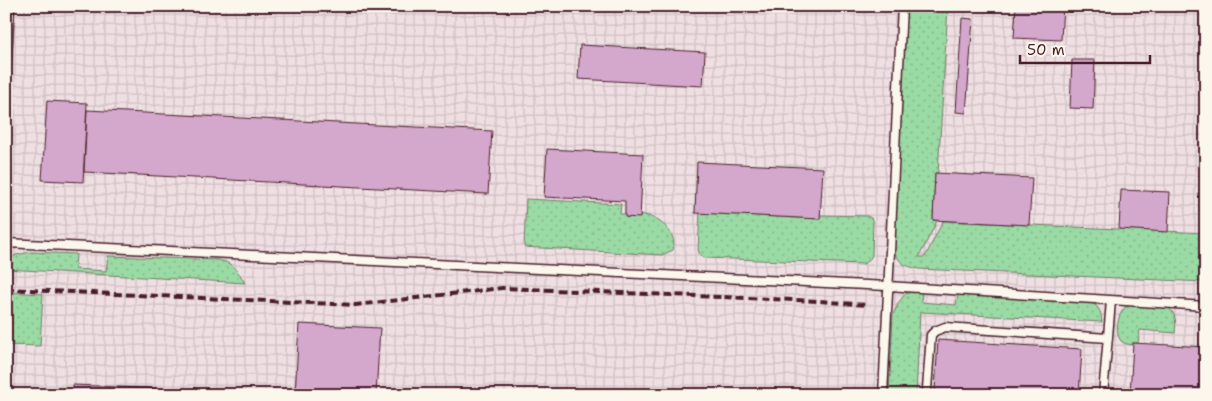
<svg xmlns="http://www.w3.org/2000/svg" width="1212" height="401" font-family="'Shantell Sans',sans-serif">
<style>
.industrial{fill:url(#industrial-grid)}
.grass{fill:url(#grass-dots);stroke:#727c68}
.building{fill:#d4a8cc;stroke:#4a1f2b}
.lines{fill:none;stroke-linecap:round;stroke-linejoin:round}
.lane-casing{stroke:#4a1f2b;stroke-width:11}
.lane{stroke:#fbf7ec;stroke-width:8}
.rail{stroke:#4a1f2b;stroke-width:4;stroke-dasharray:8 4;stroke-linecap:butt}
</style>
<defs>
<pattern id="industrial-grid" width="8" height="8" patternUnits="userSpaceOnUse" patternTransform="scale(1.25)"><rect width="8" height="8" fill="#efdfe2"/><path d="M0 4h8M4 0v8" fill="none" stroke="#cebfc2"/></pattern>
<pattern id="grass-dots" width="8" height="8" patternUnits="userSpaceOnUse" patternTransform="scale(1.25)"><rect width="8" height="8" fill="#9adaa4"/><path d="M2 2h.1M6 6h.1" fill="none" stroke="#86bb8d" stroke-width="1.8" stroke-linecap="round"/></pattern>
</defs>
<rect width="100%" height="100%" fill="#fbf7ec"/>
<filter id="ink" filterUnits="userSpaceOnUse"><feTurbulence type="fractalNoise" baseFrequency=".02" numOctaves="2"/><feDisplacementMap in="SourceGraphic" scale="10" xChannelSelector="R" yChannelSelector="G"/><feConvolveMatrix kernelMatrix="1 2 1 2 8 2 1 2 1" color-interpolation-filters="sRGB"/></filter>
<g filter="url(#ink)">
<!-- industrial -->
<path class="industrial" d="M 6,6 L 1206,6 L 1206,395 L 6,395 Z"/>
<!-- grass -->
<path class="grass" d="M 904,6 L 948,6 L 938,173 L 935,173 L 933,220 L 937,221 L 919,257 L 925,257 L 943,221 L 1206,233 L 1206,282 L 918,269 C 904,265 901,265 894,251 Z
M 526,199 L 621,204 L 620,214 C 628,214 637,214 645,215 C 660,219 678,233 673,250 L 662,255 L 524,247 Z
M 700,213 L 820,219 L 820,215 L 867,216 L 871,218 L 873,222 L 872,254 C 871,259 868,261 863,264 L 706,258 L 700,255 L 698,250 Z
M 31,252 L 76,254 L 75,269 L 106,271 L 108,256 L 219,260 C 233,263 238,271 245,283 L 6,269 L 7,261 L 16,255 Z
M 915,291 L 922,292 L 921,302 L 956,305 L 958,294 L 1090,302 C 1100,307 1101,312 1102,322 L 920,312 L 916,395 L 889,395 L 893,315 L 899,302 L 905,294 Z
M 6,292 L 43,294 L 40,346 L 6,345 Z
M 1131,305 L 1167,307 C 1177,313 1176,323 1175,333 L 1140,330 L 1138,343 L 1133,343 L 1133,345 C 1128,344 1124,344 1121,341 C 1115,334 1117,315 1124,309 C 1126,306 1127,306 1131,305 Z"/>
<!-- building -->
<path class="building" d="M 1016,6 L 1063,6 L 1061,40 L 1014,38 Z
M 962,18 L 973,19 L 966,113 L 956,112 Z
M 580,45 L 705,52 L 703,86 L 578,79 Z
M 1072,60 L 1095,60 L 1093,109 L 1070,108 Z
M 47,101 L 87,103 L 83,182 L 42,180 Z
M 87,110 L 492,131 L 488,194 L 84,172 Z
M 547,149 L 643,154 L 640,218 L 625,217 L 625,201 L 544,197 Z
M 697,162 L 823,168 L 820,219 L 695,213 Z
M 935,173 L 1032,178 L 1029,225 L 933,220 Z
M 1121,190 L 1170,192 L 1168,232 L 1119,229 Z
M 299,324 L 380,328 L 376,395 L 295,395 Z
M 938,340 L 1082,349 L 1079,395 L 987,395 L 935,391 Z
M 1133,343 L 1206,347 L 1206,395 L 1130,395 Z
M 73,385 L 184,390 L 184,395 L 73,395 Z"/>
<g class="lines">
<!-- lane casing -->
<g class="lane-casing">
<path id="lane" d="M 6,74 L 10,6
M 6,243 L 887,286 L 1206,306
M 883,395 L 902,6
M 928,395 L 927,389 L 931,335 L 935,331 L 945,327 L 1108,338
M 1103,395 L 1111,301"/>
</g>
<!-- lane -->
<use href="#lane" class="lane"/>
<!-- rail -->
<path class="rail" d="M 6,289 L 356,305 L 502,288 L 819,301 L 866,305"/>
</g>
</g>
<!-- margin -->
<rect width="1212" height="401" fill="none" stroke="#fbf7ec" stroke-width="25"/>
<rect x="12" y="12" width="1187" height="376" fill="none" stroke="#4a1f2b" stroke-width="2" filter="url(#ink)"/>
<!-- scale -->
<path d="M1020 55v8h130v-8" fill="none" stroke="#4a1f2b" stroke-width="2.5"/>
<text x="1027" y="55" font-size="15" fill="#4a1f2b" stroke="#fbf7ec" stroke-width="4" paint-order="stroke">50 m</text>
</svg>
